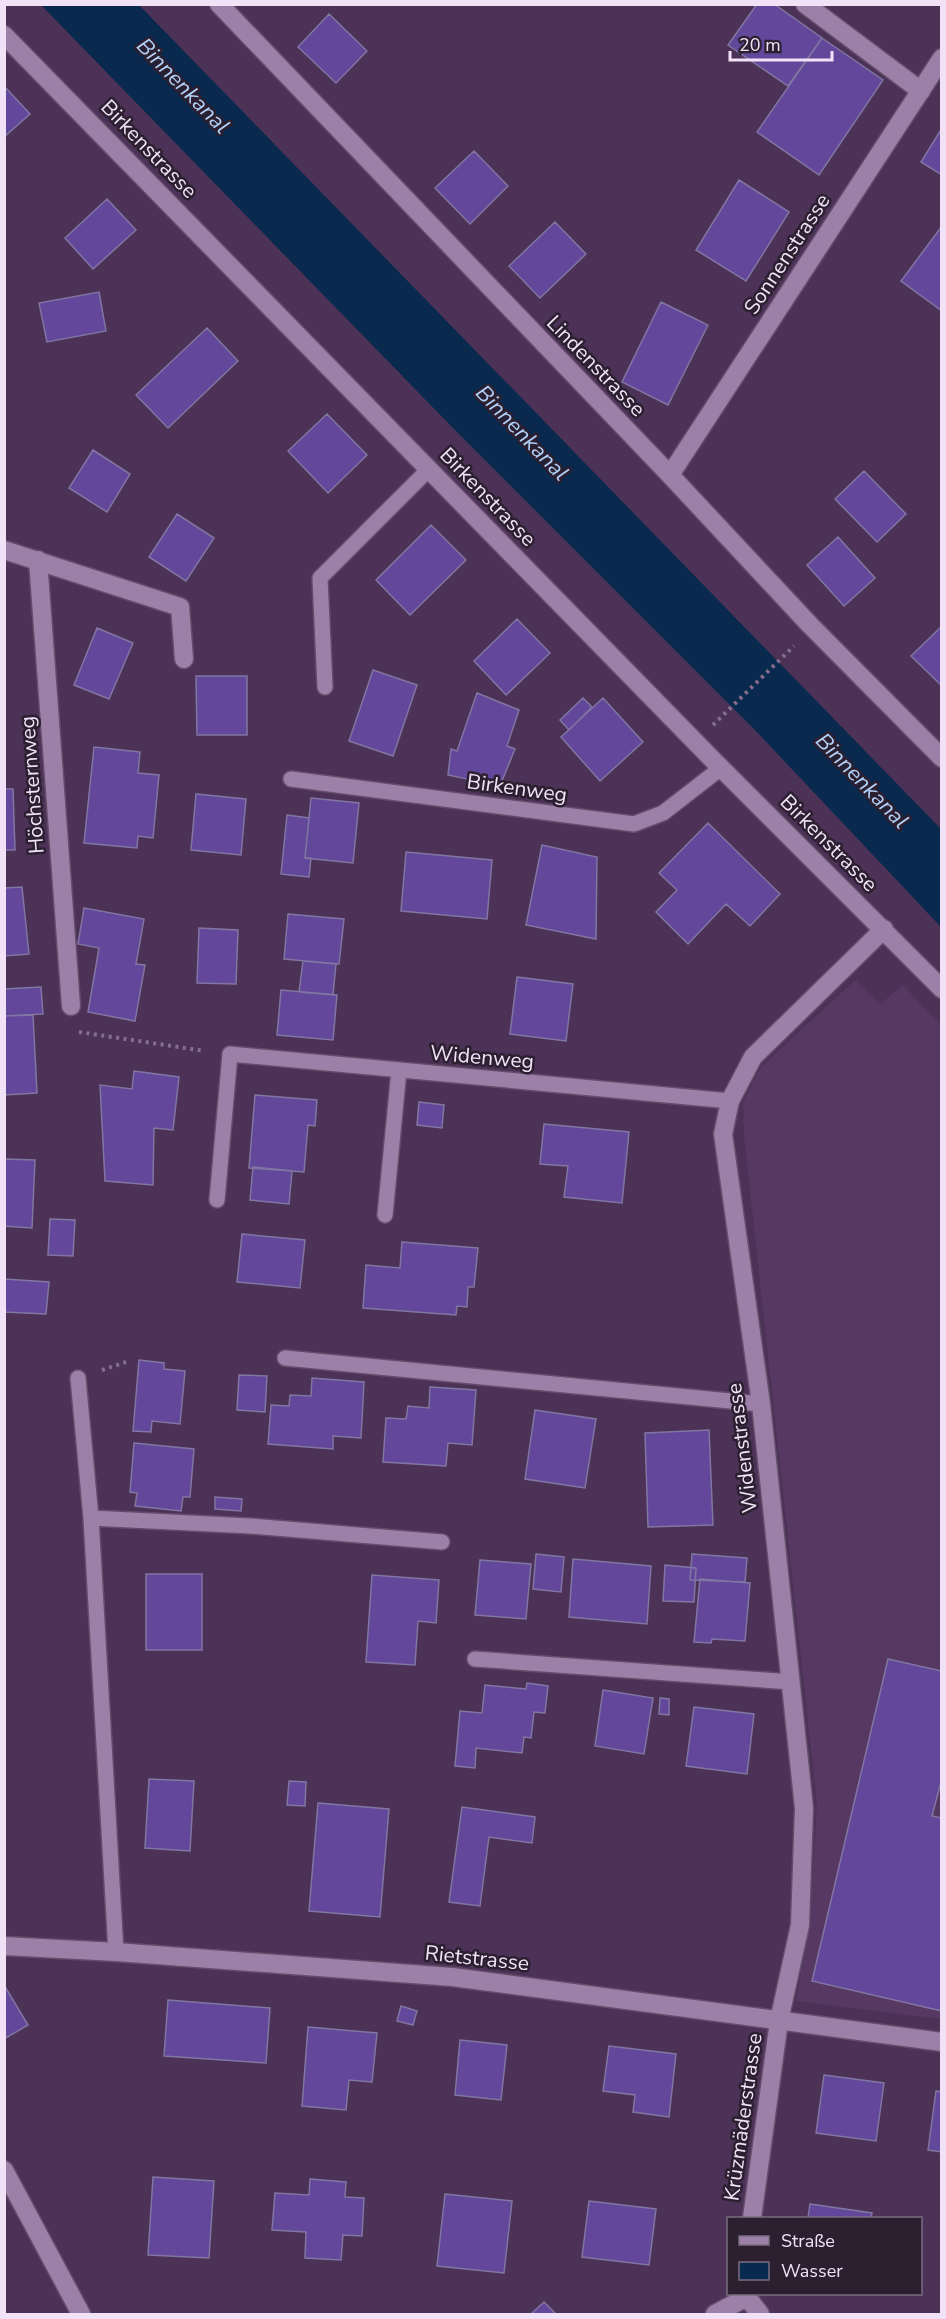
<svg xmlns="http://www.w3.org/2000/svg" width="946" height="2319" font-family="'Nunito Sans',sans-serif">
<style>
.built{fill:#563862}
.water{fill:#09294f}
.building{fill:#62479b;stroke:#8176a2;stroke-width:1.5}
.lines{fill:none;stroke-linecap:round;stroke-linejoin:round}
.service-casing{stroke:#634d6b;stroke-width:18}
.minor-casing{stroke:#634d6b;stroke-width:21}
.path{stroke:#856f8f;stroke-width:4;stroke-dasharray:3 4.5;stroke-linecap:butt}
.service{stroke:#9c80a8;stroke-width:15}
.minor{stroke:#9c80a8;stroke-width:18}
.labels{text-anchor:middle;dominant-baseline:central;stroke-width:5;stroke-linejoin:round;paint-order:stroke}
.street-label{font-size:21px;fill:#f1e2f8;stroke:#2b1f30}
.water-label{font-size:22px;font-style:italic;fill:#b2d1f8;stroke:#2b1f30}
</style>
<rect width="100%" height="100%" fill="#4b3256"/>
<!-- built -->
<path class="built" d="M 855,980 L 880,1004 L 903,985 L 941,1025 L 941,2019 L 796,2001 L 809,1926 L 817,1804 L 744,1136 L 743,1102 L 760,1068 Z"/>
<!-- water -->
<path class="water" d="M 41,5 L 139,5 L 941,829 L 941,927 L 754,729 L 454,429 Z"/>
<!-- building -->
<path class="building" d="M 757,4 L 774,4 L 822,38 L 788,86 L 728,45 Z
M 329,14 L 367,51 L 336,83 L 298,47 Z
M 822,38 L 883,80 L 819,175 L 757,132 Z
M 4,86 L 30,114 L 4,137 Z
M 942,128 L 942,175 L 921,162 Z
M 474,151 L 508,186 L 470,224 L 435,188 Z
M 739,180 L 789,212 L 746,281 L 696,250 Z
M 107,199 L 136,230 L 93,269 L 65,238 Z
M 555,222 L 586,254 L 540,298 L 509,266 Z
M 942,226 L 942,311 L 901,281 Z
M 99,292 L 106,331 L 47,342 L 39,303 Z
M 661,302 L 708,325 L 668,405 L 622,382 Z
M 207,328 L 238,361 L 168,428 L 136,395 Z
M 327,414 L 367,455 L 328,493 L 288,451 Z
M 93,450 L 130,474 L 107,512 L 69,488 Z
M 864,471 L 906,514 L 877,542 L 835,499 Z
M 177,514 L 214,538 L 186,581 L 149,557 Z
M 431,525 L 466,560 L 410,615 L 376,580 Z
M 838,537 L 875,578 L 844,606 L 807,565 Z
M 517,619 L 550,653 L 506,695 L 474,661 Z
M 942,626 L 942,686 L 911,656 Z
M 97,628 L 133,643 L 109,699 L 74,685 Z
M 373,670 L 417,685 L 393,756 L 349,741 Z
M 196,676 L 247,676 L 247,735 L 197,735 Z
M 477,693 L 519,710 L 507,746 L 515,749 L 500,786 L 448,775 L 451,749 L 457,751 Z
M 583,698 L 592,707 L 569,730 L 560,720 Z
M 603,698 L 643,742 L 600,781 L 561,737 Z
M 94,747 L 140,752 L 138,773 L 159,775 L 153,838 L 138,836 L 137,848 L 84,843 Z
M 4,789 L 13,789 L 15,850 L 4,850 Z
M 196,794 L 246,799 L 241,855 L 191,850 Z
M 311,798 L 359,803 L 353,863 L 305,858 Z
M 287,815 L 309,818 L 305,858 L 311,858 L 309,877 L 281,874 Z
M 708,823 L 780,894 L 750,926 L 726,904 L 688,944 L 656,912 L 677,890 L 659,873 Z
M 542,845 L 597,857 L 596,939 L 526,925 Z
M 406,852 L 492,860 L 487,919 L 401,911 Z
M 22,887 L 29,954 L 4,956 L 4,888 Z
M 84,908 L 144,919 L 136,964 L 145,965 L 135,1021 L 88,1012 L 99,948 L 78,944 Z
M 288,914 L 344,919 L 339,964 L 284,959 Z
M 199,928 L 238,930 L 236,984 L 197,983 Z
M 303,961 L 336,964 L 333,995 L 299,992 Z
M 517,977 L 573,984 L 566,1041 L 510,1034 Z
M 41,987 L 43,1014 L 4,1016 L 4,989 Z
M 281,990 L 337,995 L 333,1040 L 277,1035 Z
M 33,1015 L 37,1093 L 4,1095 L 4,1016 Z
M 134,1071 L 179,1077 L 173,1130 L 154,1128 L 153,1185 L 105,1181 L 100,1085 L 132,1089 Z
M 255,1095 L 317,1100 L 315,1126 L 308,1125 L 304,1172 L 249,1168 Z
M 419,1102 L 444,1105 L 442,1128 L 417,1125 Z
M 544,1124 L 629,1132 L 622,1203 L 564,1197 L 568,1166 L 540,1164 Z
M 4,1159 L 35,1160 L 32,1228 L 4,1226 Z
M 253,1167 L 292,1171 L 289,1204 L 250,1200 Z
M 50,1219 L 75,1220 L 73,1256 L 48,1255 Z
M 242,1234 L 305,1240 L 300,1288 L 237,1282 Z
M 402,1242 L 478,1248 L 474,1287 L 468,1287 L 467,1307 L 457,1306 L 456,1315 L 363,1308 L 366,1265 L 400,1268 Z
M 4,1279 L 49,1282 L 46,1314 L 4,1312 Z
M 139,1360 L 164,1363 L 164,1369 L 185,1371 L 180,1424 L 152,1421 L 151,1432 L 133,1431 Z
M 239,1375 L 267,1376 L 265,1412 L 237,1410 Z
M 312,1378 L 364,1382 L 361,1438 L 333,1436 L 333,1449 L 268,1444 L 271,1405 L 289,1406 L 290,1395 L 311,1396 Z
M 430,1387 L 476,1390 L 472,1445 L 448,1443 L 446,1466 L 383,1462 L 386,1418 L 406,1419 L 408,1406 L 429,1408 Z
M 535,1410 L 596,1419 L 585,1488 L 525,1479 Z
M 709,1430 L 713,1525 L 648,1527 L 645,1433 Z
M 134,1443 L 194,1449 L 190,1497 L 183,1497 L 181,1511 L 135,1506 L 137,1493 L 130,1492 Z
M 215,1497 L 242,1499 L 241,1511 L 215,1509 Z
M 536,1554 L 564,1557 L 561,1592 L 533,1589 Z
M 692,1554 L 747,1558 L 745,1582 L 690,1580 Z
M 573,1559 L 651,1566 L 647,1624 L 569,1617 Z
M 480,1560 L 531,1564 L 526,1619 L 475,1615 Z
M 665,1565 L 696,1568 L 694,1602 L 663,1601 Z
M 146,1574 L 202,1574 L 202,1650 L 146,1650 Z
M 372,1575 L 439,1580 L 436,1623 L 418,1621 L 415,1665 L 366,1662 Z
M 700,1579 L 750,1583 L 745,1641 L 712,1639 L 711,1643 L 694,1642 Z
M 888,1659 L 942,1671 L 942,1778 L 932,1816 L 942,1818 L 942,2011 L 812,1981 Z
M 527,1683 L 548,1686 L 545,1713 L 534,1712 L 531,1738 L 524,1737 L 522,1753 L 476,1748 L 475,1768 L 455,1766 L 460,1711 L 482,1713 L 485,1685 L 526,1689 Z
M 603,1690 L 653,1698 L 644,1754 L 595,1746 Z
M 660,1698 L 669,1699 L 669,1715 L 659,1714 Z
M 694,1707 L 754,1714 L 747,1774 L 686,1766 Z
M 149,1779 L 194,1781 L 190,1851 L 145,1848 Z
M 289,1781 L 306,1782 L 305,1806 L 287,1805 Z
M 318,1803 L 389,1809 L 380,1917 L 309,1911 Z
M 462,1807 L 535,1817 L 532,1843 L 489,1837 L 480,1906 L 449,1902 Z
M 4,1985 L 28,2025 L 4,2039 Z
M 168,2000 L 270,2008 L 266,2063 L 164,2056 Z
M 401,2006 L 417,2011 L 413,2025 L 397,2021 Z
M 308,2027 L 377,2033 L 372,2082 L 349,2080 L 346,2110 L 302,2106 Z
M 460,2040 L 507,2045 L 501,2100 L 455,2095 Z
M 609,2046 L 676,2054 L 669,2117 L 633,2112 L 635,2095 L 603,2091 Z
M 824,2075 L 884,2083 L 876,2141 L 816,2133 Z
M 936,2091 L 942,2092 L 942,2152 L 928,2150 Z
M 153,2177 L 214,2181 L 209,2258 L 148,2255 Z
M 310,2179 L 346,2182 L 345,2197 L 364,2198 L 362,2236 L 343,2235 L 341,2260 L 305,2258 L 306,2232 L 272,2230 L 275,2193 L 309,2195 Z
M 445,2194 L 512,2201 L 504,2273 L 437,2266 Z
M 589,2201 L 656,2209 L 649,2265 L 582,2257 Z
M 810,2204 L 872,2213 L 871,2218 L 808,2218 Z
M 544,2302 L 556,2314 L 531,2314 Z"/>
<g class="lines">
<!-- service casing -->
<g class="service-casing">
<path id="service" d="M 325,687 L 320,578 L 429,469
M 291,779 L 634,824 L 663,813 L 721,768
M 217,1200 L 230,1054 L 730,1101
M 385,1215 L 399,1070
M 285,1358 L 761,1404
M 78,1378 L 91,1518
M 475,1659 L 791,1682
M 116,1952 L 91,1518 L 250,1526 L 442,1542"/>
</g>
<!-- minor casing -->
<g class="minor-casing">
<path id="minor" d="M 219,4 L 670,475 L 809,624 L 942,758
M 805,4 L 921,91
M 4,35 L 715,762 L 942,989
M 670,475 L 942,58
M 4,550 L 180,607 L 184,659
M 38,560 L 71,1006
M 4,1946 L 116,1952 L 452,1977 L 942,2042
M 4,2170 L 81,2314
M 752,2218 L 779,2021 L 800,1925 L 804,1808 L 761,1404 L 723,1134 L 730,1101 L 753,1057 L 884,929
M 747,2294 L 747,2297 L 760,2314
M 715,2314 L 747,2297"/>
</g>
<!-- path -->
<path class="path" d="M 713,725 L 794,646
M 79,1032 L 205,1051
M 102,1370 L 126,1362"/>
<!-- service -->
<use href="#service" class="service"/>
<!-- minor -->
<use href="#minor" class="minor"/>
</g>
<g class="labels">
<!-- street labels -->
<g class="street-label">
<text transform="translate(149 149) rotate(46)">Birkenstrasse</text>
<text transform="translate(787 254) rotate(-57)">Sonnenstrasse</text>
<text transform="translate(596 366) rotate(46)">Lindenstrasse</text>
<text transform="translate(488 497) rotate(46)">Birkenstrasse</text>
<text transform="translate(32 785) rotate(-94)">Höchsternweg</text>
<text transform="translate(517 788) rotate(8)">Birkenweg</text>
<text transform="translate(829 843) rotate(45)">Birkenstrasse</text>
<text transform="translate(482 1057) rotate(5)">Widenweg</text>
<text transform="translate(742 1448) rotate(-97)">Widenstrasse</text>
<text transform="translate(477 1958) rotate(6)">Rietstrasse</text>
<text transform="translate(743 2117) rotate(-82)">Krüzmäderstrasse</text>
</g>
<!-- water labels -->
<g class="water-label">
<text transform="translate(183 86) rotate(46)">Binnenkanal</text>
<text transform="translate(522 433) rotate(46)">Binnenkanal</text>
<text transform="translate(862 781) rotate(46)">Binnenkanal</text>
</g>
</g>
<!-- border -->
<rect width="946" height="2319" fill="none" stroke="#f1e2f8" stroke-width="12"/>
<!-- legend -->
<rect x="727" y="2217" width="195" height="78" fill="#2b1f30" stroke="#7a6d80" stroke-width="1.5"/>
<rect x="739" y="2236" width="30" height="9" fill="#9c80a8" stroke="#7a6d80" stroke-width="1.5"/>
<text x="781" y="2247" font-size="18" fill="#f1e2f8">Straße</text>
<rect x="739" y="2262" width="30" height="18" fill="#09294f" stroke="#7a6d80" stroke-width="1.5"/>
<text x="781" y="2277" font-size="18" fill="#f1e2f8">Wasser</text>
<!-- scale -->
<path d="M730 51v9h102v-9" fill="none" stroke="#f1e2f8" stroke-width="3"/>
<text x="739" y="51" font-size="18" fill="#f1e2f8" stroke="#2b1f30" stroke-width="4.5" paint-order="stroke">20 m</text>
</svg>
